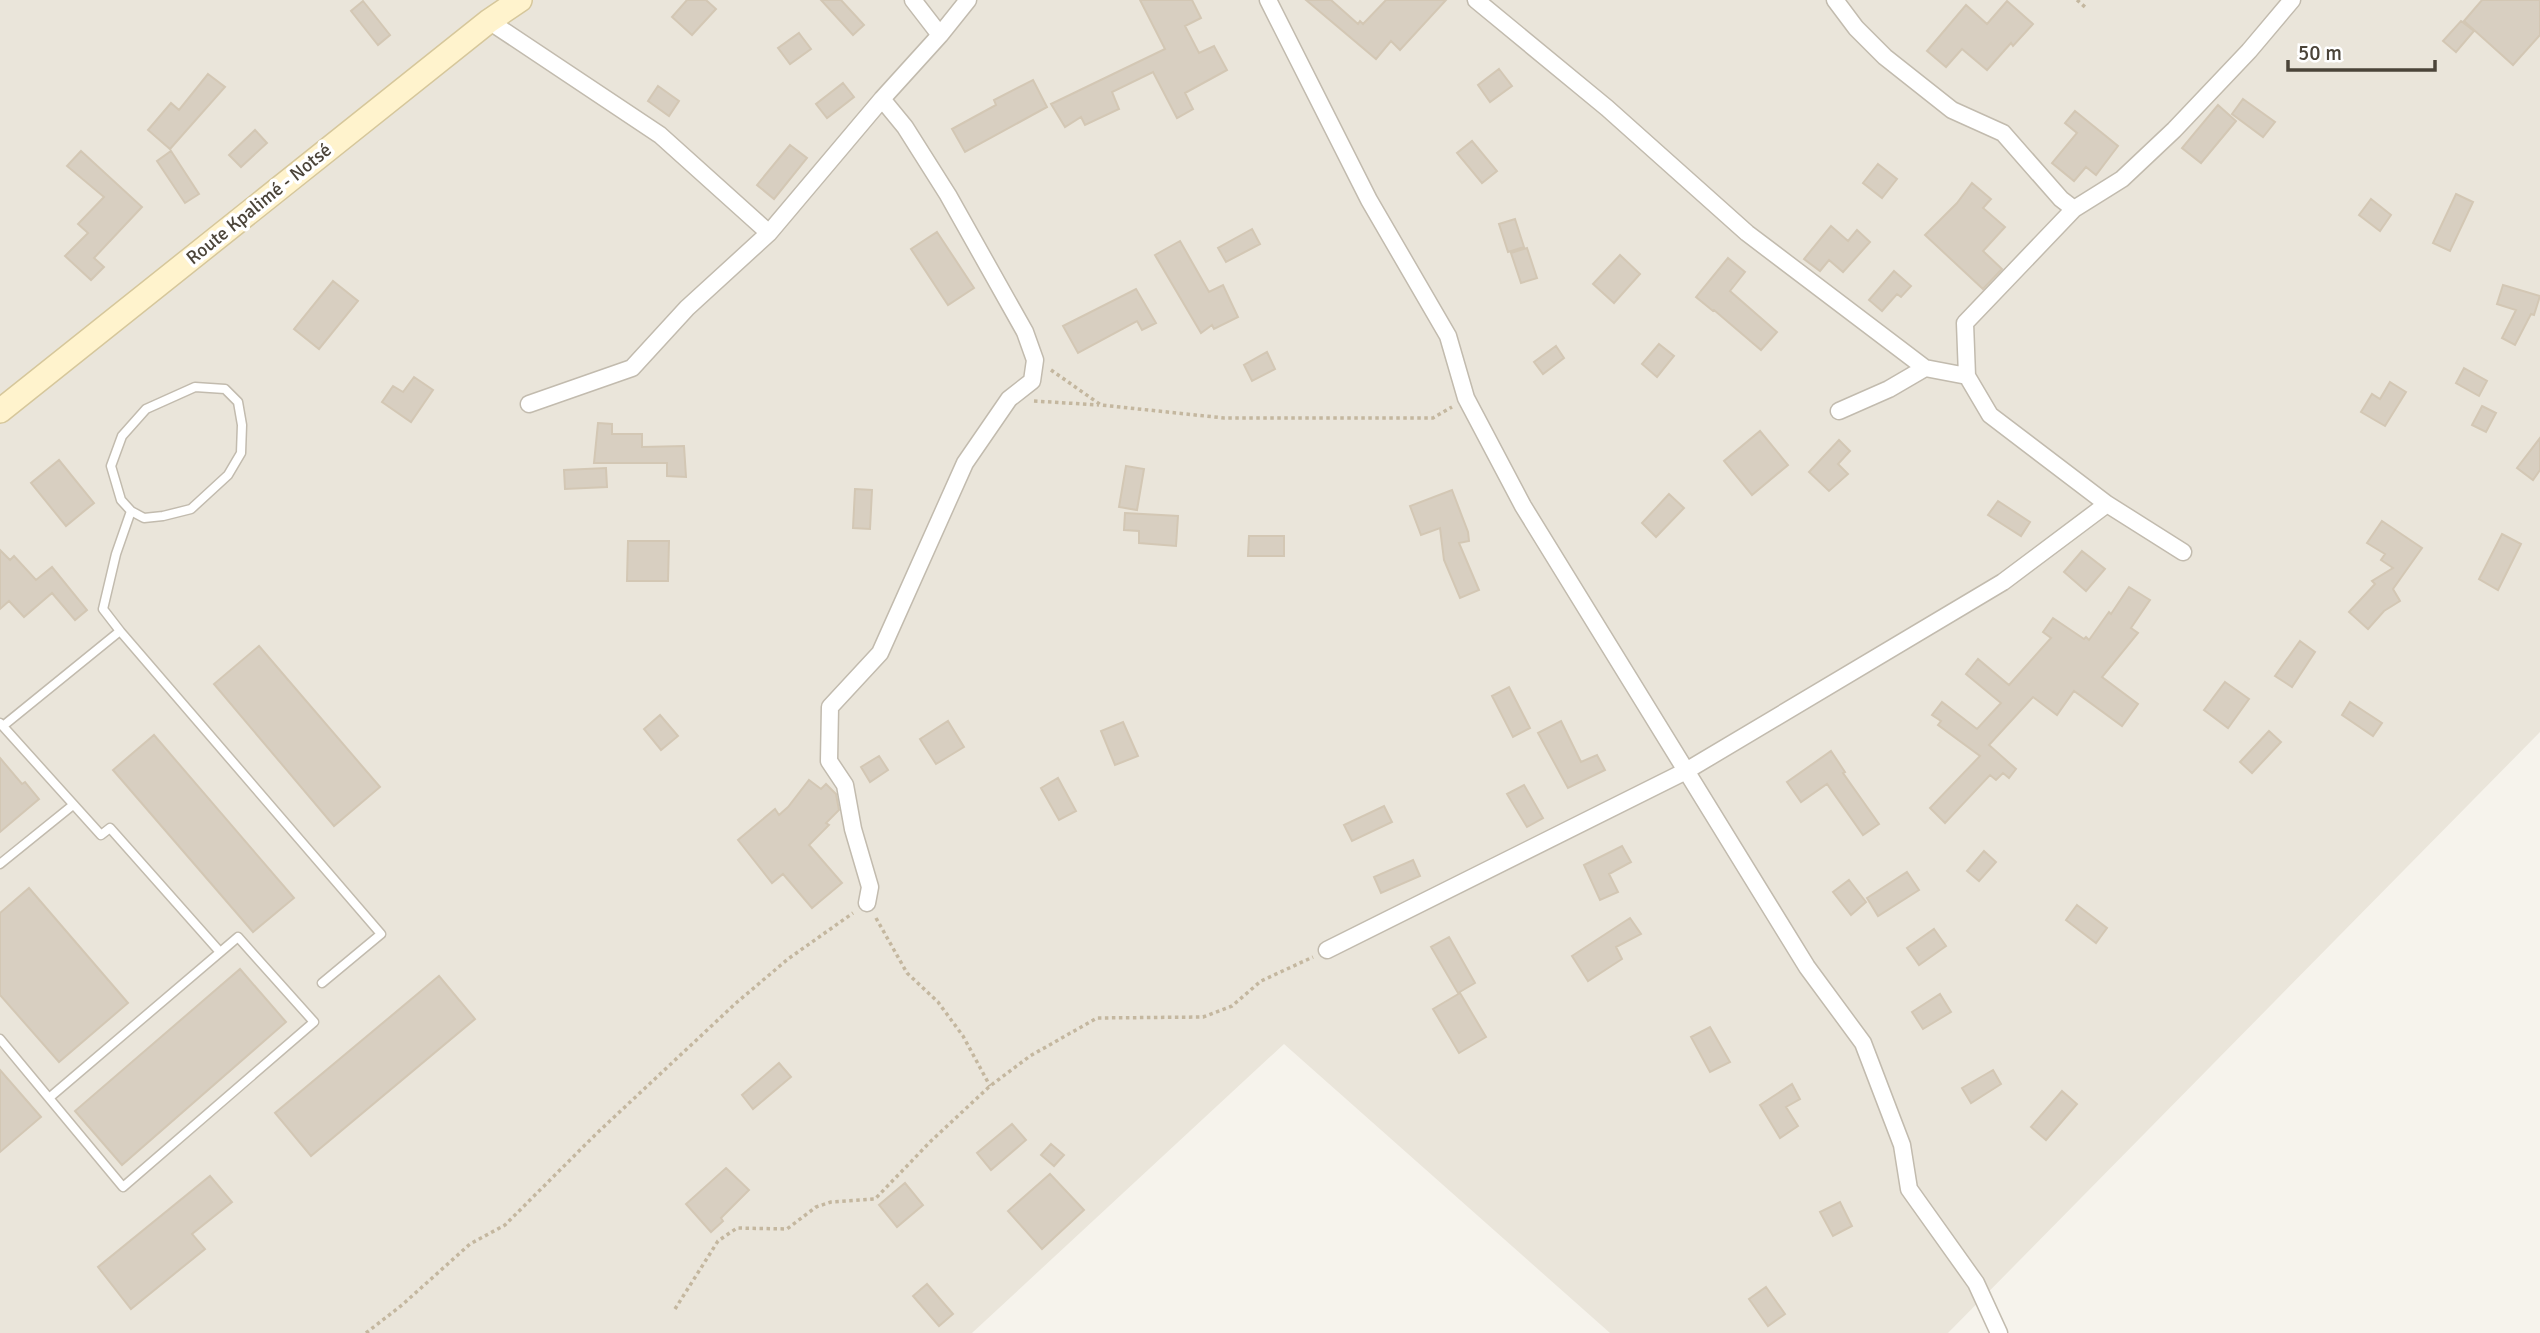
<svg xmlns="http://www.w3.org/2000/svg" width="2540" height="1333" font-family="Signika,sans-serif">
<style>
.residential{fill:#eae5da}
.building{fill:#d8cfc1;stroke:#d3c7b4;stroke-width:2}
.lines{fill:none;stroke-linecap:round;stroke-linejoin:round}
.service-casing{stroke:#c2bbae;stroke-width:11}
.minor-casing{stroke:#c2bbae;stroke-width:19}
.secondary-casing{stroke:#d6c79b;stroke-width:26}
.path{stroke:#c4b79f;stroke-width:3.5;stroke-dasharray:3.5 3.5;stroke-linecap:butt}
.service{stroke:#fff;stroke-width:8}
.minor{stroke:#fff;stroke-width:16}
.secondary{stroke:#fff3cd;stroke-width:23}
.labels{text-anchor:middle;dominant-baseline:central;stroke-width:7;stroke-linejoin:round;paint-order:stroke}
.street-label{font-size:19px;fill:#4b4439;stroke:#fff}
</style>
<rect width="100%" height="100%" fill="#f6f3ec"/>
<!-- residential -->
<path class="residential" d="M 0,0 L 2540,0 L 2540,732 L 1948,1333 L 1610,1333 L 1284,1044 L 972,1333 L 0,1333 Z"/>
<!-- building -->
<path class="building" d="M 687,0 L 706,0 L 716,9 L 692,35 L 672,17 Z
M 821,0 L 841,0 L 864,25 L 853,35 Z
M 1140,0 L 1192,0 L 1201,18 L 1185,26 L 1199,53 L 1214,46 L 1227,70 L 1185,93 L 1193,109 L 1177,118 L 1153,72 L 1112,92 L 1119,109 L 1085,125 L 1081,117 L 1065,127 L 1051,104 L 1165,49 Z
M 1306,0 L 1331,0 L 1358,24 L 1360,21 L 1363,24 L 1386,0 L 1446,0 L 1400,50 L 1391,41 L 1376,59 Z
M 2482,0 L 2540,0 L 2540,35 L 2513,65 L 2464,21 Z
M 363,1 L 390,35 L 378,45 L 351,11 Z
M 2007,1 L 2033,24 L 2013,46 L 2011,43 L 1987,70 L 1962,49 L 1946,67 L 1927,51 L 1966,5 L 1987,24 Z
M 2461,21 L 2474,31 L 2456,52 L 2443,41 Z
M 799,33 L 811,49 L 790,64 L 778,48 Z
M 1499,69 L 1512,86 L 1490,102 L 1478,85 Z
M 208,74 L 225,87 L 170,149 L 148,130 L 171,103 L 179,110 Z
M 1033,80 L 1047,107 L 965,152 L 952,129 L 996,105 L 994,100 Z
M 843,83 L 854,97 L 827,118 L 816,104 Z
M 658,86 L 679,101 L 669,116 L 648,101 Z
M 2243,99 L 2275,122 L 2263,137 L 2232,114 Z
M 2218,105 L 2236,121 L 2201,163 L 2182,148 Z
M 2075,111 L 2118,146 L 2096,175 L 2086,167 L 2074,181 L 2052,163 L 2077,133 L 2065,123 Z
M 255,130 L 267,143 L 241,167 L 229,155 Z
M 1472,141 L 1497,171 L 1482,183 L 1457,153 Z
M 790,145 L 807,158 L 774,199 L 757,185 Z
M 81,151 L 142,207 L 94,258 L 104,267 L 91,280 L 65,256 L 88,233 L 78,224 L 104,197 L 67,166 Z
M 171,151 L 199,194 L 185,203 L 157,161 Z
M 1878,164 L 1897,179 L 1882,198 L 1863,183 Z
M 1972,183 L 1991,199 L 1983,208 L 2005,227 L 1983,251 L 2002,269 L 1983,289 L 1925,235 L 1957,203 Z
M 2456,194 L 2473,202 L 2450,251 L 2433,243 Z
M 2371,199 L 2391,215 L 2380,231 L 2359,215 Z
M 1515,219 L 1524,247 L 1508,252 L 1499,224 Z
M 1831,226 L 1848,241 L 1857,230 L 1870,242 L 1843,272 L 1829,260 L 1820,271 L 1804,259 Z
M 1252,229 L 1260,244 L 1226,262 L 1218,248 Z
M 937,232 L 974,288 L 948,305 L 911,249 Z
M 1180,241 L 1209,292 L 1223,285 L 1238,317 L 1214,329 L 1212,325 L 1201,333 L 1155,255 Z
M 1527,248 L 1537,278 L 1521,283 L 1511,253 Z
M 1620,255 L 1640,274 L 1614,303 L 1593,284 Z
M 1728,258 L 1745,272 L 1730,291 L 1777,332 L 1761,350 L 1714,310 L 1713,311 L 1696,297 Z
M 1894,271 L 1911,286 L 1901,297 L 1897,294 L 1882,311 L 1869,300 Z
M 333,281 L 358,301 L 319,349 L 294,329 Z
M 2503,285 L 2540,296 L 2534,315 L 2531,314 L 2515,345 L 2502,338 L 2516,310 L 2497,304 Z
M 1136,289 L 1156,323 L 1142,330 L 1137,321 L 1078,353 L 1063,326 Z
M 1659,344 L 1674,356 L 1657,377 L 1642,364 Z
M 1556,346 L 1564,358 L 1543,374 L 1534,362 Z
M 1267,352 L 1275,369 L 1252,381 L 1244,365 Z
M 2464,368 L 2487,381 L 2479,396 L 2456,383 Z
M 414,377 L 433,390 L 411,422 L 382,402 L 393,386 L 403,392 Z
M 2390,382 L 2406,392 L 2385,426 L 2361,412 L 2372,394 L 2380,399 Z
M 2482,406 L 2496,413 L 2486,432 L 2472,425 Z
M 598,423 L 612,424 L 612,434 L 642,434 L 642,447 L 684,446 L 686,477 L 667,476 L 667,463 L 594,463 Z
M 1760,431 L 1788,465 L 1752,495 L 1724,461 Z
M 2540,438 L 2540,470 L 2533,480 L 2517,468 Z
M 1839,440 L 1850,451 L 1838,464 L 1848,474 L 1829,491 L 1809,472 Z
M 59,460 L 94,503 L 66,526 L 31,483 Z
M 1126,466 L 1144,469 L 1137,510 L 1119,507 Z
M 606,468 L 607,487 L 565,489 L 564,470 Z
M 855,489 L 872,490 L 870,529 L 853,528 Z
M 1452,490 L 1468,532 L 1469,541 L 1459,543 L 1479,590 L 1460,598 L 1444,560 L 1440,528 L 1421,535 L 1410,506 Z
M 1669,494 L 1684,508 L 1656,537 L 1642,523 Z
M 1998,501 L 2030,522 L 2021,536 L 1988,515 Z
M 1125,513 L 1178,516 L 1176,546 L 1139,543 L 1139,531 L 1124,530 Z
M 2382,521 L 2422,548 L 2393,589 L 2400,601 L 2384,611 L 2368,629 L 2349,612 L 2375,584 L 2372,581 L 2393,568 L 2381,560 L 2385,554 L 2367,543 Z
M 2502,534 L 2521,544 L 2498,590 L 2479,579 Z
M 1249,536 L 1284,536 L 1284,556 L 1248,556 Z
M 628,541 L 669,541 L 668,581 L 627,581 Z
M 0,550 L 10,560 L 14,556 L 36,580 L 52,567 L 87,610 L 75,620 L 52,593 L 24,617 L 9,601 L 0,609 Z
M 2082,551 L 2105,569 L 2086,591 L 2064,572 Z
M 2129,587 L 2150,600 L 2131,628 L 2138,633 L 2102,677 L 2138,704 L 2122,726 L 2074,691 L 2057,715 L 2033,697 L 1989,745 L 2016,769 L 2009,778 L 2003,773 L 1996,780 L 1990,775 L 1945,823 L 1930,808 L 1980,756 L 1938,725 L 1941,721 L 1932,715 L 1942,702 L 1977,729 L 2001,703 L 1966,674 L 1978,659 L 2009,685 L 2051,638 L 2043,632 L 2053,618 L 2084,639 L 2086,637 L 2089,640 L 2109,612 L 2111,614 Z
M 2300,641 L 2315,652 L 2292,687 L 2275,676 Z
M 259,646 L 380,787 L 334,826 L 214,684 Z
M 2225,682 L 2249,699 L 2228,728 L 2204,710 Z
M 1509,687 L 1530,728 L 1513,737 L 1492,696 Z
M 2350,702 L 2382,723 L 2373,736 L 2342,715 Z
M 660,715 L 678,736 L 661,750 L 644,729 Z
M 948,721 L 964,747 L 936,764 L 920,739 Z
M 1561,721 L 1581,762 L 1597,755 L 1605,770 L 1568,788 L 1538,733 Z
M 1123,722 L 1138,756 L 1115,765 L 1101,731 Z
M 2269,731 L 2281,742 L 2252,773 L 2240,762 Z
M 154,735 L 294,898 L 253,932 L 113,770 Z
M 1831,751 L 1845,772 L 1843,773 L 1879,824 L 1863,835 L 1827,784 L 1801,802 L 1787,782 Z
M 879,756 L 888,770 L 870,782 L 861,767 Z
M 0,758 L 22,784 L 25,782 L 39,799 L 0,832 Z
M 1058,778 L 1076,811 L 1059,820 L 1041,788 Z
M 809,780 L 821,789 L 826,784 L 836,794 L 839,810 L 826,823 L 829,825 L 809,845 L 842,883 L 812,908 L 783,874 L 772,883 L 738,840 L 775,809 L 779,815 L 788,807 Z
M 1524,785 L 1543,818 L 1527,827 L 1507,794 Z
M 1384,806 L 1392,822 L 1352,841 L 1344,825 Z
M 1622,846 L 1631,862 L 1609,874 L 1618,892 L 1600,900 L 1584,865 Z
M 1984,851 L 1996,862 L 1979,881 L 1967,871 Z
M 1413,860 L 1420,876 L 1381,893 L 1374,877 Z
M 1907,872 L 1919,890 L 1878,916 L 1867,898 Z
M 1849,880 L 1866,902 L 1851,915 L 1833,892 Z
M 29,888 L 128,1003 L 59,1062 L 0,995 L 0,913 Z
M 2077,905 L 2107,928 L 2096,943 L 2066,920 Z
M 1630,918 L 1641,934 L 1616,947 L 1622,959 L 1588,981 L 1572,956 Z
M 1934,929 L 1946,946 L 1919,965 L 1907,948 Z
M 1449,937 L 1475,983 L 1458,993 L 1431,947 Z
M 240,969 L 286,1022 L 122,1165 L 75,1111 Z
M 439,976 L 475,1019 L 311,1156 L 275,1113 Z
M 1460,993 L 1486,1037 L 1459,1053 L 1433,1009 Z
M 1940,994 L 1951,1012 L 1923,1029 L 1912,1012 Z
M 1710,1027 L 1730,1062 L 1710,1072 L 1691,1037 Z
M 779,1063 L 791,1077 L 753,1109 L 742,1095 Z
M 0,1070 L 41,1117 L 0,1152 Z
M 1993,1070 L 2001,1084 L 1971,1103 L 1962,1088 Z
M 1792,1084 L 1800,1099 L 1786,1107 L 1798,1126 L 1780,1138 L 1760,1105 Z
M 2062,1091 L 2077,1104 L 2046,1140 L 2031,1127 Z
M 1012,1124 L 1026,1140 L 991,1170 L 977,1153 Z
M 1051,1144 L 1064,1155 L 1054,1166 L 1041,1155 Z
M 726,1168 L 749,1190 L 721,1218 L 723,1221 L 711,1232 L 686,1204 Z
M 1050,1174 L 1084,1210 L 1042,1249 L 1008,1211 Z
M 210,1176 L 232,1202 L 192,1234 L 205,1249 L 131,1309 L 98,1267 Z
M 905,1183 L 923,1205 L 897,1227 L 879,1205 Z
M 1840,1202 L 1852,1226 L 1833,1236 L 1820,1212 Z
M 927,1284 L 953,1314 L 939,1326 L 913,1296 Z
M 1766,1287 L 1785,1314 L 1768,1326 L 1749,1299 Z"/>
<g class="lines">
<!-- service casing -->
<g class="service-casing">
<path id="service" d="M 195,387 L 225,389 L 238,402 L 242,425 L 241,453 L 228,475 L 191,509 L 163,516 L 144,518 L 131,511 L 121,500 L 111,466 L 122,436 L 146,409 Z
M 120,631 L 103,609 L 116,554 L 131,511
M 0,723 L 101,835 L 110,828 L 220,952
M 3,726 L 120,631 L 381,934 L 322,983
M 0,864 L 73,805
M 238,937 L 314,1022 L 123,1187 L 49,1098 Z
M 0,1039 L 49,1098"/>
</g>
<!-- minor casing -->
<g class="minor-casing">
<path id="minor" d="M 913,0 L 940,35
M 1268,0 L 1369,200 L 1448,336 L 1466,398 L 1523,506 L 1807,967 L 1863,1043 L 1902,1145 L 1909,1189 L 1976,1283 L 1999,1333
M 1476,0 L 1607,108 L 1747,233 L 1925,368
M 1835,0 L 1856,28 L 1885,57 L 1952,110 L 2003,133 L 2061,199 L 2074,209
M 489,21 L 660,135 L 769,233
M 1967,376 L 1990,415 L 2107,504 L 2183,552
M 529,404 L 632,368 L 687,308 L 769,233 L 882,99
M 1839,411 L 1889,389 L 1925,368 L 1967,376 L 1965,323 L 2074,209 L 2122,179 L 2174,130 L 2249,51 L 2292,0
M 867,903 L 870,887 L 853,829 L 845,785 L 829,761 L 830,707 L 880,653 L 965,463 L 1009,399 L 1032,381 L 1035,360 L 1025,332 L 948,195 L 905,127 L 882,99 L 940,35 L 968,0
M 1327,950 L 1686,771 L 2003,582 L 2107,504"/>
</g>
<!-- secondary casing -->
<g class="secondary-casing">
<path id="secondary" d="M 0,411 L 489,21 L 520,0"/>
</g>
<!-- path -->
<path class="path" d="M 2077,0 L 2085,7
M 1051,370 L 1101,405 L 1224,418 L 1433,418 L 1452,407
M 1034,401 L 1099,405
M 876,918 L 907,973 L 938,1002 L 963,1036 L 990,1086
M 675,1309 L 718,1241 L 737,1228 L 787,1229 L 816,1207 L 831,1202 L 875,1199 L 931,1141 L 990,1086 L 1030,1056 L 1097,1018 L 1203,1017 L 1232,1006 L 1261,981 L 1313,957
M 366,1333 L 402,1305 L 470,1244 L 505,1225 L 596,1134 L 736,1003 L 788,959 L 853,913"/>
<!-- service -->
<use href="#service" class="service"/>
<!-- minor -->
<use href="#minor" class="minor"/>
<!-- secondary -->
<use href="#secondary" class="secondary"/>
</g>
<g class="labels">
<!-- street labels -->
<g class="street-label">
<text transform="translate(259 204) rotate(-39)">Route Kpalimé - Notsé</text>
</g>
</g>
<!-- scale -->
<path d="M2288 60v10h147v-10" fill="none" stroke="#4b4439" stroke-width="3.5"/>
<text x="2298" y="60" font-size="21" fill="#4b4439" stroke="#ffffff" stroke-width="5" paint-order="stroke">50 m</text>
</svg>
